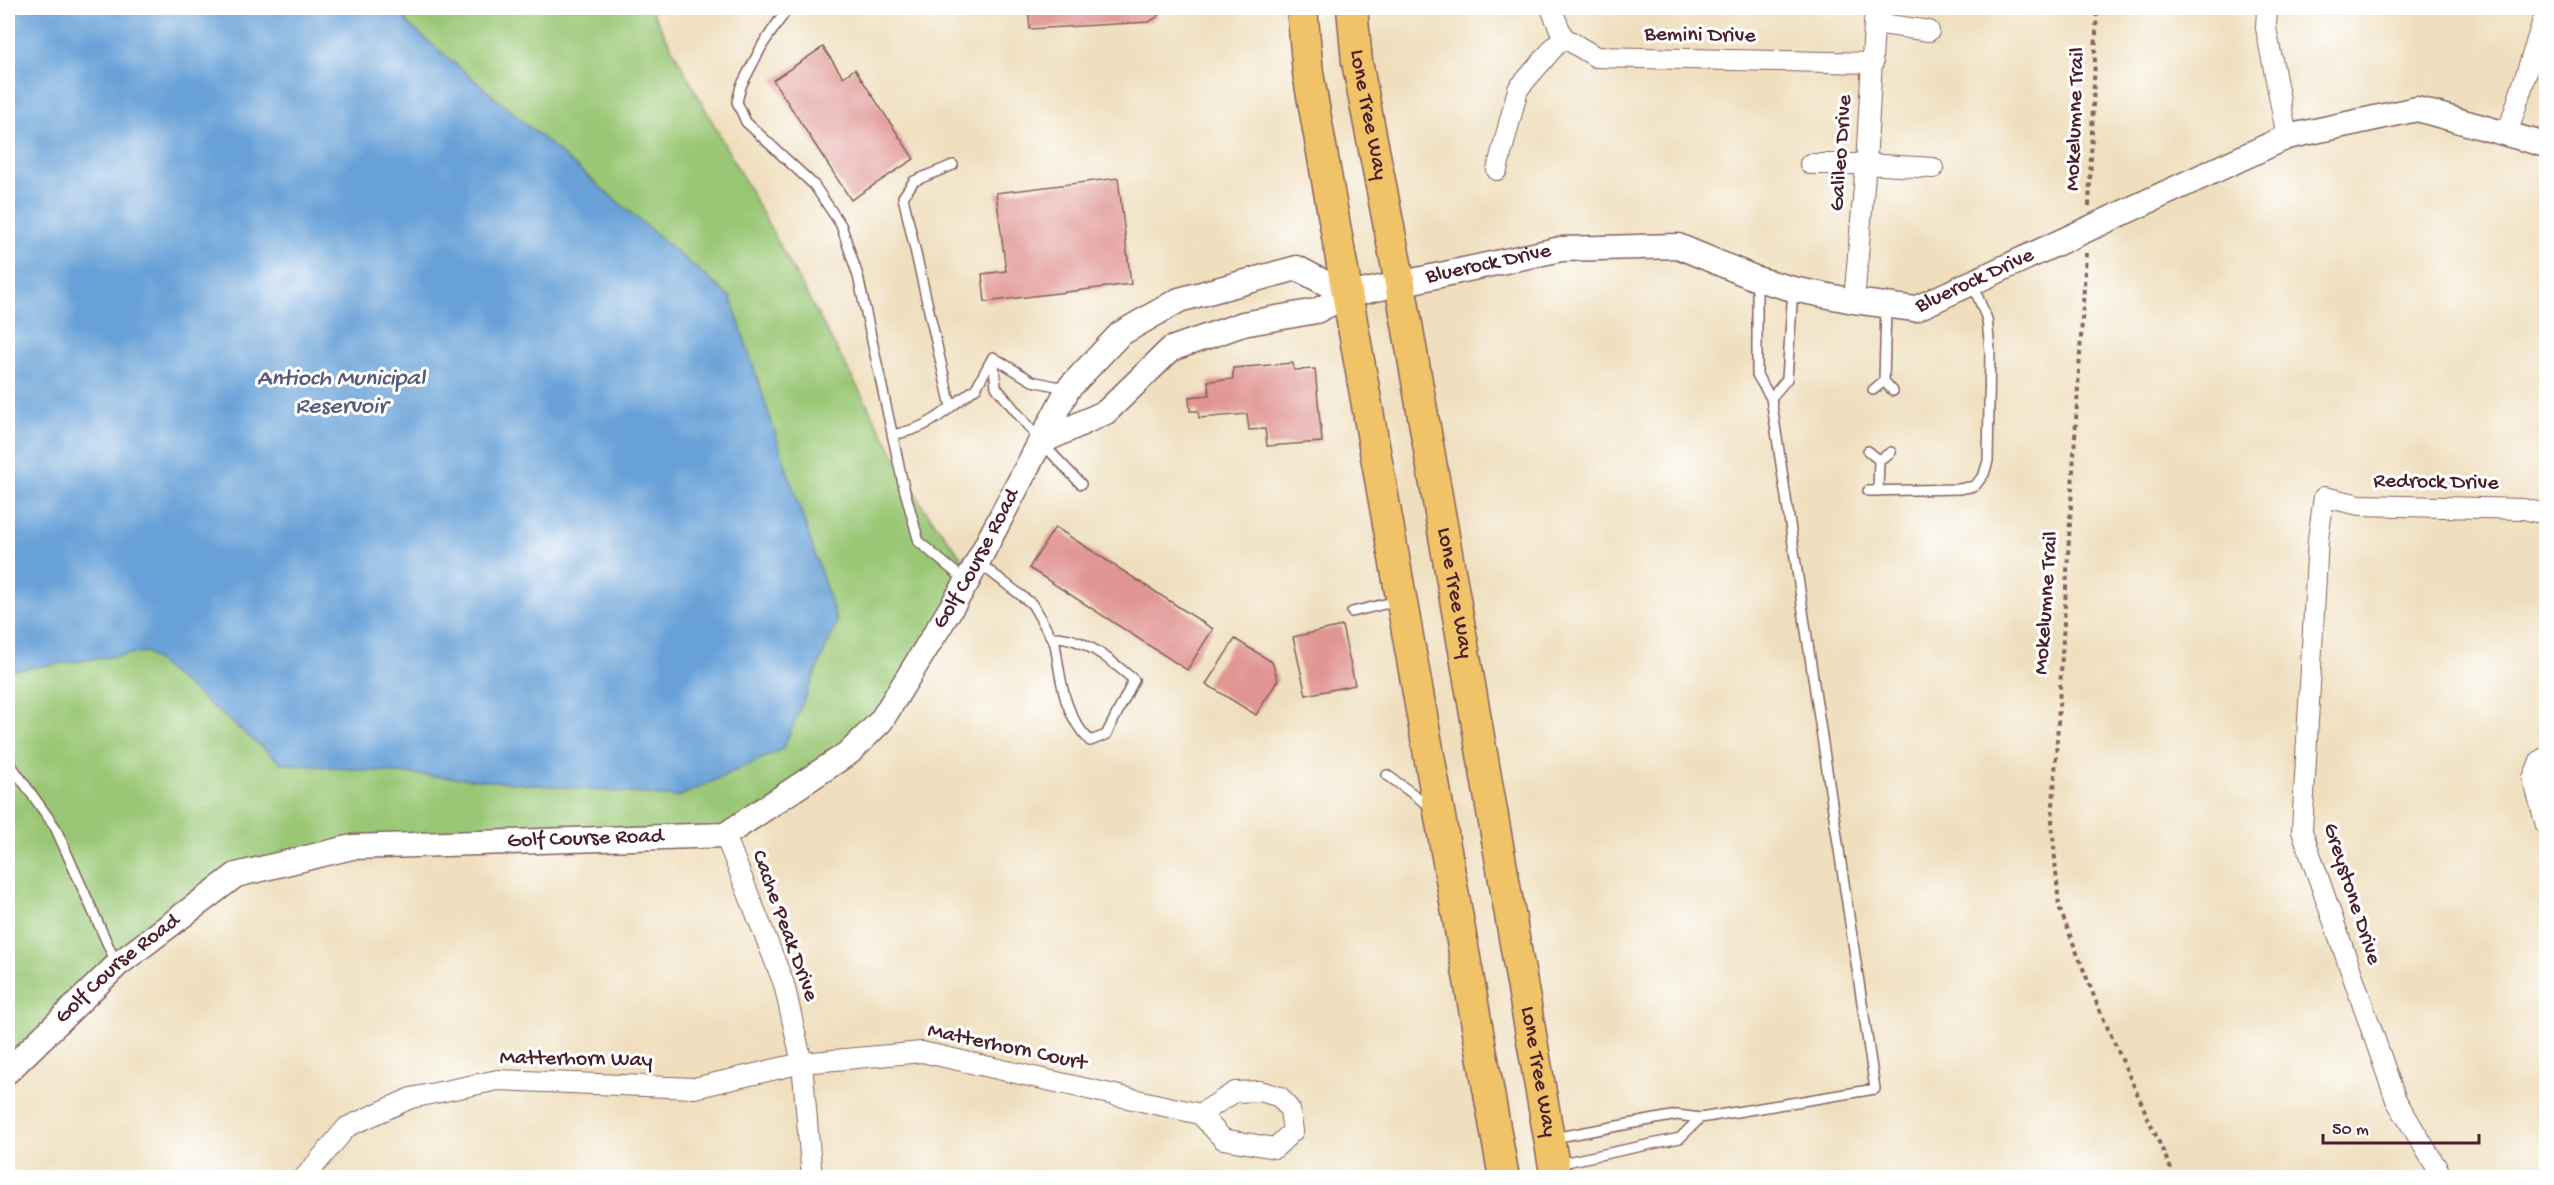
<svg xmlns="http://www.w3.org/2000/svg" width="2554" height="1185" font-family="'Gochi Hand',sans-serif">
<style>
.green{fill:#9ac775;stroke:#727350;stroke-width:1.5}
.water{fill:#67a1d7;stroke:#586081;stroke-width:1.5}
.building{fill:#e09593}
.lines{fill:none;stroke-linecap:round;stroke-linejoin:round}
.service-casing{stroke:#84625e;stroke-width:12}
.minor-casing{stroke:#84625e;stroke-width:22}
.tertiary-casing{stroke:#84625e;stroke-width:27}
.primary-casing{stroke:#84625e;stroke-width:33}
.path{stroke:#84625e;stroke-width:4;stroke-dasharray:4.5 4.5;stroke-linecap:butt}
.service{stroke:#fff;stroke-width:9}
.minor{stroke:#fff;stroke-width:20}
.tertiary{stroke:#fff;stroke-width:24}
.primary{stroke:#f1c369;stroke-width:30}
.labels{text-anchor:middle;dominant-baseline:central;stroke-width:6;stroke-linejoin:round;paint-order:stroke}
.street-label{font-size:22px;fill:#4a1f2b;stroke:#fff}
.water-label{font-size:24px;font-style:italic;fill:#575a78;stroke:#fff}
</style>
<rect width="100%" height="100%" fill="#fff"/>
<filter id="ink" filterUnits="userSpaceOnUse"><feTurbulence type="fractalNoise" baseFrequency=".0167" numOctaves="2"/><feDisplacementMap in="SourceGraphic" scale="12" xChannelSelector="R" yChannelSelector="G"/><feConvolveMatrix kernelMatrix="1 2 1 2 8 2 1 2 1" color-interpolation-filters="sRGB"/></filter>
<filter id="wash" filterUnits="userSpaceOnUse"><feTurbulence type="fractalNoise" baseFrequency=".008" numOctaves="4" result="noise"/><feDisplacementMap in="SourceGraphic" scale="24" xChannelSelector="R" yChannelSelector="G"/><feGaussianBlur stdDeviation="1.35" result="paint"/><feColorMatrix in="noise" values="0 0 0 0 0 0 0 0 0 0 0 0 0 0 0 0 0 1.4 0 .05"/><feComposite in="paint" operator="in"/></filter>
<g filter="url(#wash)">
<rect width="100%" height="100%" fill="#efdfbe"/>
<!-- green -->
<path class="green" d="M 8,8 L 650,8 L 924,509 L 973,572 L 881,721 L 725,835 L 352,847 L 236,875 L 8,1056 Z"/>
<!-- water -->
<path class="water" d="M 8,8 L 402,8 L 407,23 L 731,298 L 837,622 L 783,749 L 678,797 L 281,763 L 146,652 L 8,671 Z"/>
<g id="blocks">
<!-- building -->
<path class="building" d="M 1028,8 L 1161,8 L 1157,17 L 1149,22 L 1030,29 Z
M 823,47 L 843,77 L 855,69 L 914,159 L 851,200 L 773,80 Z
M 1118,178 L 1131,284 L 985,302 L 982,274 L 1006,271 L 996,193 Z
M 1293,363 L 1294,370 L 1315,369 L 1322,442 L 1267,446 L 1265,429 L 1249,430 L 1247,414 L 1199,418 L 1198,411 L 1190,411 L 1189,397 L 1209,395 L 1208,381 L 1233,379 L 1233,368 Z
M 1055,527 L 1213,629 L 1187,670 L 1029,568 Z
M 1342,626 L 1355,685 L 1306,695 L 1293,637 Z
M 1235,639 L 1272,662 L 1278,680 L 1256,715 L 1206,684 Z"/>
</g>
</g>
<g filter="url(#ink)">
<use href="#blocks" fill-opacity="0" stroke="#84625e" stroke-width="1.5"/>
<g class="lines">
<!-- service casing -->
<g class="service-casing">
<path id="service" d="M 788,8 L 763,44 L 741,86 L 737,102 L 746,122 L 814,185 L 841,225 L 858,276 L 903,484 L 919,542 L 967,582
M 953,165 L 914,181 L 903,197 L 951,407 L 976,388 L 993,357
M 1886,306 L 1884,381 L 1893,391
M 993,357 L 996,387 L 1041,442 L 1081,484
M 993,357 L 1032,381 L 1065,388
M 1873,390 L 1884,381
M 1771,398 L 1787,379 L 1793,289
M 892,435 C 917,430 932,423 951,407
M 1868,451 L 1879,460
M 1868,491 L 1959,489 L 1975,486 L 1984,474 L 1988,461 L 1990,351 L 1987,319 L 1972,283
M 1878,491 L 1879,460 L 1891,452
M 978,562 L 1032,604 L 1055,644 C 1061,680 1063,714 1090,741 L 1106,735 L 1134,680 C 1112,661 1082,635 1051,637
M 1352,612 L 1397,601
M 8,764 L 11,765 L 55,827 L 117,965
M 1387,775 L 1431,807
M 1553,1138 L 1677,1115 L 1700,1118 L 1875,1089 L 1771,398 L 1757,375 L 1757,281
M 1557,1164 L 1680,1138 L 1700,1118"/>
</g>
<!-- minor casing -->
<g class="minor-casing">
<path id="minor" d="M 1551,8 L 1563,37 L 1596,57 L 1873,63
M 2267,8 L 2266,28 L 2287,137
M 1875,23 L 1929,31
M 2508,132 L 2546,11
M 1810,164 L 1866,164 L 1933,168
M 1497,170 L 1518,89 L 1563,37
M 1854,301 L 1866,164 L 1875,8
M 2546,757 L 2540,761 L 2533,778 L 2546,825
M 725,835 L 784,984 L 802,1063 L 812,1178
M 304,1178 L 347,1127 L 411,1098 L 498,1080 L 694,1088 L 802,1063 L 922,1052 L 1200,1114 L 1223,1139 L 1275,1148 L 1293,1131 L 1290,1110 L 1280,1097 L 1260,1091 L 1235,1092 L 1200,1114
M 2443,1178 L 2396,1100 L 2302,831 L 2318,539 L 2324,497 L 2360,505 L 2523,509 L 2546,514"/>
</g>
<!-- tertiary casing -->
<g class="tertiary-casing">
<g id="tertiary">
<path id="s1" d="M 1041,442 L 1106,412 L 1171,349 L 1243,324 L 1316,311 L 1348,295 L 1561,249 L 1678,246 L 1757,279 L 1793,289 L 1854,301 L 1915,309 L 2287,137 L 2417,109 L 2546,145"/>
<path id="s2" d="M 8,1071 L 117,965 L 236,875 L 352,847 L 725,835 L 850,752 L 881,721 L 967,582 L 1068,389 L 1120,334 L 1179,300 L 1297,268 L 1348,295"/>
</g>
</g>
<!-- primary casing -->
<g class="primary-casing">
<g id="primary">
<path d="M 1302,8 L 1308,73 L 1504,1178"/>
<path id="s3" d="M 1352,8 L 1357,62 L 1400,284 L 1556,1178"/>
</g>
</g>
<!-- path -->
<path class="path" d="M 2089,206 L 2097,8
M 2086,253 L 2052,823 L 2059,907 L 2097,1004 L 2175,1178"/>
<!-- service -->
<use href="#service" class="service"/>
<!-- minor -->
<use href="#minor" class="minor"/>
<!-- tertiary -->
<use href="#tertiary" class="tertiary"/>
<!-- primary -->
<use href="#primary" class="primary"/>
</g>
</g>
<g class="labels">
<!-- street labels -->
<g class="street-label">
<text transform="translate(1700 36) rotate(1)">Bemini Drive</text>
<text stroke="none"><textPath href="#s3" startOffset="108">Lone Tree Way</textPath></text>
<text transform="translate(2076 119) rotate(-88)">Mokelumne Trail</text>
<text transform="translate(1842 153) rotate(-86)">Galileo Drive</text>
<text stroke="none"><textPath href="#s1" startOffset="492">Bluerock Drive</textPath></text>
<text stroke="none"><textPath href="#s1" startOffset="996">Bluerock Drive</textPath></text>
<text transform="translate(2436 483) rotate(1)">Redrock Drive</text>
<text stroke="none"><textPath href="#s2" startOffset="1176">Golf Course Road</textPath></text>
<text stroke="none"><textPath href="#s3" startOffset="594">Lone Tree Way</textPath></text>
<text transform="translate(2047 603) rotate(-86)">Mokelumne Trail</text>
<text stroke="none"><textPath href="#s2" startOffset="654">Golf Course Road</textPath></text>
<text transform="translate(2351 894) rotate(72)">Greystone Drive</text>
<text transform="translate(784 926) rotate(70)">Cache Peak Drive</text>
<text stroke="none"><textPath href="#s2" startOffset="150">Golf Course Road</textPath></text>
<text transform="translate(1007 1048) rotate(12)">Matterhorn Court</text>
<text transform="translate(576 1060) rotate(1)">Matterhorn Way</text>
<text stroke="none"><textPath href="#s3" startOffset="1080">Lone Tree Way</textPath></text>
</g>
<!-- water labels -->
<g class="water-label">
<text x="341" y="379">Antioch Municipal<tspan x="341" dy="28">Reservoir</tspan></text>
</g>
</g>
<!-- margin -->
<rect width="2554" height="1185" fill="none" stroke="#fff" stroke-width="30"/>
<!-- scale -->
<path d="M2323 1134v9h156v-9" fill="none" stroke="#4a1f2b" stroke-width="3"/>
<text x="2332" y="1134" font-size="18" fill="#4a1f2b" stroke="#ffffff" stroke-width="4.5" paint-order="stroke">50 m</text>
</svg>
